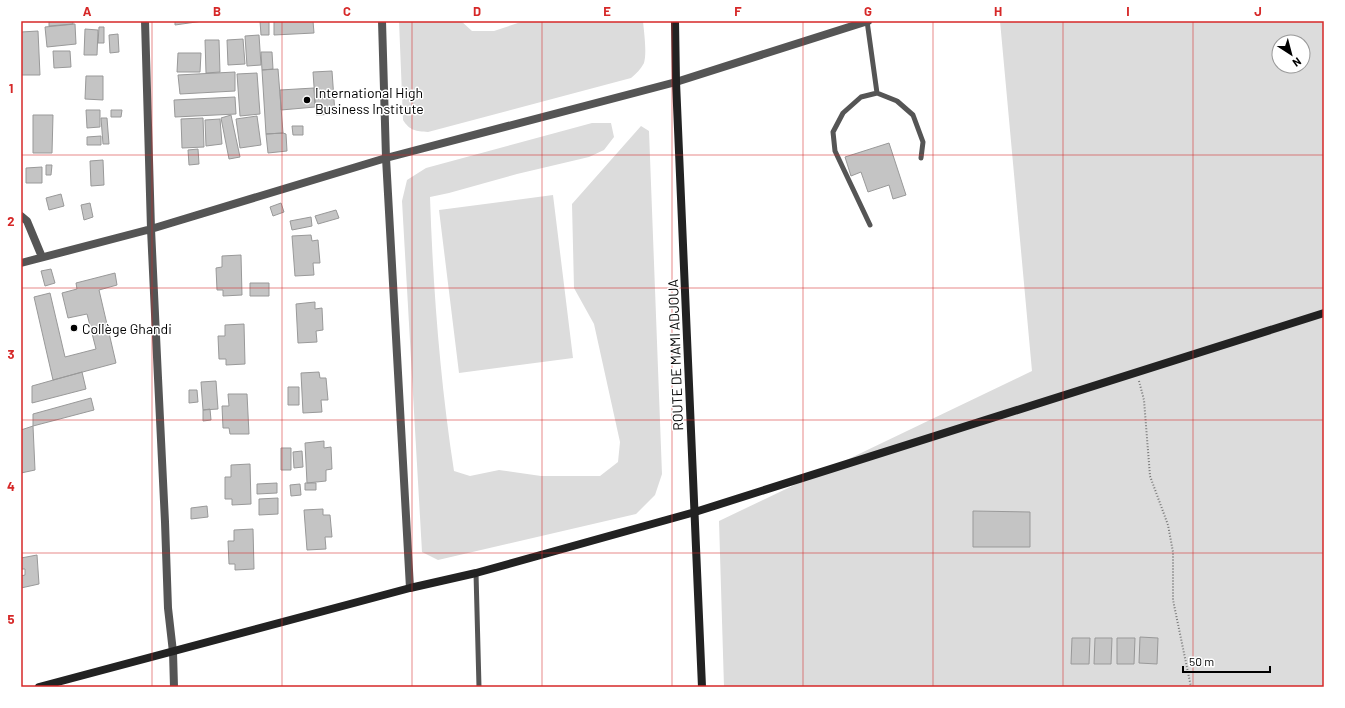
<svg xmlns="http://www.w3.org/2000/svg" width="1345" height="708" font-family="Barlow,sans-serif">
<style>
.green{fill:#dcdcdc;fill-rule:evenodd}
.building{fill:#c4c4c4;stroke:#999}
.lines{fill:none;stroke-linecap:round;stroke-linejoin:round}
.path{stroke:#777;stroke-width:2;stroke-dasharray:1 2;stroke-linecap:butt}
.lane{stroke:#555;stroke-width:5}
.street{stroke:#555;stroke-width:8}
.secondary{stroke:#222;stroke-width:8}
.grid{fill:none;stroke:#d62828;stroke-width:1;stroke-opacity:0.55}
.poi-dot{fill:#000;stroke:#fff;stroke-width:1.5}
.labels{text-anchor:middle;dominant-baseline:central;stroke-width:3;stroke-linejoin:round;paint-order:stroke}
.poi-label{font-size:14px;fill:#000;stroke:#fff;text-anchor:start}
.street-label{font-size:14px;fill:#000;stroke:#fff}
.neatline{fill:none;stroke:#d62828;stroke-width:1.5}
.grid-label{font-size:13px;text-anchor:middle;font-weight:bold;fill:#d62828}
</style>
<rect width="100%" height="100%" fill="#fff"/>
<!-- green -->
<path class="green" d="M 399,21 L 461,21 L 472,31 L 494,31 L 524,21 L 643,21 C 644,32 647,53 644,63 C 641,69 636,74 631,78 L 428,132 C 416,131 410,131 403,120 Z
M 1000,21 L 1324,21 L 1324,687 L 724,687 L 719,521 L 1032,371 ZM 1279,42 L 1303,42 L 1303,66 L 1279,66 Z
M 592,123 L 611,123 L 614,137 L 604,150 L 589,157 L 517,174 L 449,193 L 430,197 C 433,288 440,380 454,471 L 470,476 L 499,470 L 541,476 L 600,476 L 618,462 L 620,442 L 594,324 L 574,288 L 572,204 L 641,126 L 649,131 L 662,474 L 655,495 L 636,514 L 438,560 L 422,552 L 402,201 L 407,180 L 426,168 Z
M 553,195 L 573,358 L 459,373 L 439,210 Z"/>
<!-- building -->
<path class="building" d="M 49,21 L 73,21 L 73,24 L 49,26 Z
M 175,21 L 203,21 L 175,25 Z
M 260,21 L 269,21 L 269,35 L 261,35 Z
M 274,21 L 313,21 L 314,33 L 274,35 Z
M 75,24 L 76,44 L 47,47 L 45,27 Z
M 99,27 L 104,27 L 104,43 L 98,43 Z
M 85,29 L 98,30 L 97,55 L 84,55 Z
M 38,31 L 40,75 L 21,75 L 21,32 Z
M 118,34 L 119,52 L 110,53 L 109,35 Z
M 259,35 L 261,65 L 247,66 L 245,36 Z
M 243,39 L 245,64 L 228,65 L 227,40 Z
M 205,40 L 219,40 L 220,72 L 206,73 Z
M 53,51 L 70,51 L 71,67 L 54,68 Z
M 261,52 L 272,52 L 273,69 L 262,70 Z
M 178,53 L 201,53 L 200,72 L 177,72 Z
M 278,69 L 283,133 L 266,134 L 262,70 Z
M 332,71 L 335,114 L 316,115 L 313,72 Z
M 235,72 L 235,91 L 180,94 L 178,75 Z
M 257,73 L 260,114 L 240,116 L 237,74 Z
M 86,76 L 103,76 L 103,100 L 85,99 Z
M 314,88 L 315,107 L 281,110 L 280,90 Z
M 235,97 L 236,114 L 175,117 L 174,100 Z
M 86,110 L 100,110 L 100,127 L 87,128 Z
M 111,110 L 122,110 L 121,117 L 111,117 Z
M 33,115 L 53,115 L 52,153 L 33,153 Z
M 231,115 L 240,157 L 229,159 L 221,118 Z
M 257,116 L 261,145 L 240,148 L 236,119 Z
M 101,118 L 107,118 L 109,144 L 103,144 Z
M 203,118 L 204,147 L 182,148 L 181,119 Z
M 220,119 L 222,144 L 206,146 L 205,120 Z
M 292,126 L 303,126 L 303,135 L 293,135 Z
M 283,133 L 286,134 L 287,151 L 268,153 L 266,134 Z
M 101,136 L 101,145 L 87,145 L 87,137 Z
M 889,143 L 906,195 L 893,199 L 889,185 L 868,192 L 861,172 L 851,176 L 845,157 Z
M 198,149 L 199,164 L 189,165 L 188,150 Z
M 103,160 L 104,185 L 91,186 L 90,161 Z
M 46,165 L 52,165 L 51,175 L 46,175 Z
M 42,167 L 42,183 L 26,183 L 26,168 Z
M 61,194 L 64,206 L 49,210 L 46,198 Z
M 90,203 L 93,217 L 84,220 L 81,205 Z
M 281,203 L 284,212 L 273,216 L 270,207 Z
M 336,210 L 339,218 L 318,224 L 315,216 Z
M 311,217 L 312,226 L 292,230 L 290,221 Z
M 311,235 L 312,241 L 318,240 L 320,263 L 313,263 L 314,275 L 295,276 L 292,236 Z
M 241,255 L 242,295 L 223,296 L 223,290 L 217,290 L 216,268 L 222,267 L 222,256 Z
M 51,269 L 55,283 L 45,286 L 41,271 Z
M 115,273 L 117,285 L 99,290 L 116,363 L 53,380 L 34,297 L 50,293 L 65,357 L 96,349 L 87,314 L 68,318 L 62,293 L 77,289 L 76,283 Z
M 250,283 L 269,283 L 269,296 L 250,296 Z
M 315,302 L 315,309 L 322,308 L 323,330 L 316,331 L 317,342 L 298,343 L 296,304 Z
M 244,324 L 245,364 L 226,365 L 226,359 L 219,359 L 218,336 L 225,336 L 225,325 Z
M 82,372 L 86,389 L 32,403 L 32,386 Z
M 319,372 L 320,378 L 326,378 L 328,400 L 321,400 L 322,412 L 303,413 L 301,373 Z
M 216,381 L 218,409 L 203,410 L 201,382 Z
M 288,387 L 299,387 L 299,405 L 288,405 Z
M 189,390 L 197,390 L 198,402 L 189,403 Z
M 228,394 L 247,394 L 249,434 L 230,434 L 229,428 L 223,428 L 222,406 L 229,406 Z
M 91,398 L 94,410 L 33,426 L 33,414 Z
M 210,409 L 211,420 L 203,421 L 203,410 Z
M 33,426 L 35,470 L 21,473 L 21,430 Z
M 324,441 L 324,448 L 331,447 L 332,469 L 326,470 L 326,481 L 307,483 L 305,443 Z
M 281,448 L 291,448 L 291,470 L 281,470 Z
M 302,451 L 303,467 L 294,468 L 293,452 Z
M 250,464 L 251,504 L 232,505 L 232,499 L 225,499 L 225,477 L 231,477 L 231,465 Z
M 277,483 L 277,493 L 257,494 L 257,484 Z
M 305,483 L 316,483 L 316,490 L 305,490 Z
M 300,484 L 301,495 L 291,496 L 290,485 Z
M 278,498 L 278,514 L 259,515 L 259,499 Z
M 207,506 L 208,517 L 191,519 L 191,508 Z
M 323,509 L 323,515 L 330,515 L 332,537 L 325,537 L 326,549 L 307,550 L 304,510 Z
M 973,511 L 1030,512 L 1030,547 L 973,547 Z
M 253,529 L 254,569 L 235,570 L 235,564 L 229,564 L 228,541 L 234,541 L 234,530 Z
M 37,555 L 39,584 L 21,588 L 21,576 L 25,575 L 25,569 L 21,569 L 21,558 Z
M 1140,637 L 1158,638 L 1157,664 L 1139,663 Z
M 1072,638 L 1090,638 L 1089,664 L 1071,664 Z
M 1095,638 L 1112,638 L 1111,664 L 1094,664 Z
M 1117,638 L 1135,638 L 1134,664 L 1117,664 Z"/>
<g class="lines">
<!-- path -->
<path class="path" d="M 1139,381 L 1144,400 L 1150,476 L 1168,525 L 1173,552 L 1173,600 L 1191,687"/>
<!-- lane -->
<path class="lane" d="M 867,21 L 877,93 L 861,97 L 843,113 L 833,132 L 835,151 L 870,225
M 877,93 L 897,101 L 913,115 L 923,142 L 921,158
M 476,573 L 479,687"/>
<!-- street -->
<path class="street" d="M 145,21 L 151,229 L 158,378 L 165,522 L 168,608 L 173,652 L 174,687
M 382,21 L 386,158 L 410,588
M 21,216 L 27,221 L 42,257
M 21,263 L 151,229 L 386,158 L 676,82 L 868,21"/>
<!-- secondary -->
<path class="secondary" d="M 675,21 L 676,82 L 702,687
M 39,687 L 410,588 L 476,573 L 695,512 L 1324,313"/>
</g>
<!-- grid -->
<path class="grid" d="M 152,21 L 152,687M 282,21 L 282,687M 412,21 L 412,687M 542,21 L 542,687M 672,21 L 672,687M 803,21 L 803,687M 933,21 L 933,687M 1063,21 L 1063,687M 1193,21 L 1193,687M 21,155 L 1324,155M 21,288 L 1324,288M 21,420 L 1324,420M 21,553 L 1324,553"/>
<!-- markers -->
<g class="poi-dot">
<circle cx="307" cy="100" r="4"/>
<circle cx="74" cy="328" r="4"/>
</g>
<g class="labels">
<!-- poi labels -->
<g class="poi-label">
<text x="315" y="92">International High<tspan x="315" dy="16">Business Institute</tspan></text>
<text x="82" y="328">Collège Ghandi</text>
</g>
<!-- street labels -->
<g class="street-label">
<text transform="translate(675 355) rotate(-92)">ROUTE DE MAMI ADJOUA</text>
</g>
</g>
<!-- border -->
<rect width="1345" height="708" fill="none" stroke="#ffffff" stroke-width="44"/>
<!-- north arrow -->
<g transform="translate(1291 54) rotate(144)"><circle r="19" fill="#ffffff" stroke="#999999"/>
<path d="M0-3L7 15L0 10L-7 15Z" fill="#000000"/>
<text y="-6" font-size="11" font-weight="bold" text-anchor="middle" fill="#000000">N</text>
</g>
<!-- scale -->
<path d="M1183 666v6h87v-6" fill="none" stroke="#000000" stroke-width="2"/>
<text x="1189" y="666" font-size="12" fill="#000000" stroke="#ffffff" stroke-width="3" paint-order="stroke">50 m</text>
<rect x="22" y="22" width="1301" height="664" class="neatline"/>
<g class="grid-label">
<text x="87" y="16">A</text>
<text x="217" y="16">B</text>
<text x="347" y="16">C</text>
<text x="477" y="16">D</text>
<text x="607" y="16">E</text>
<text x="738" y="16">F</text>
<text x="868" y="16">G</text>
<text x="998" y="16">H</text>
<text x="1128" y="16">I</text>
<text x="1258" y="16">J</text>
<text x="11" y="93">1</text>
<text x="11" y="226">2</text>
<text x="11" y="359">3</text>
<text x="11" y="491">4</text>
<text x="11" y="624">5</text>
</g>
</svg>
